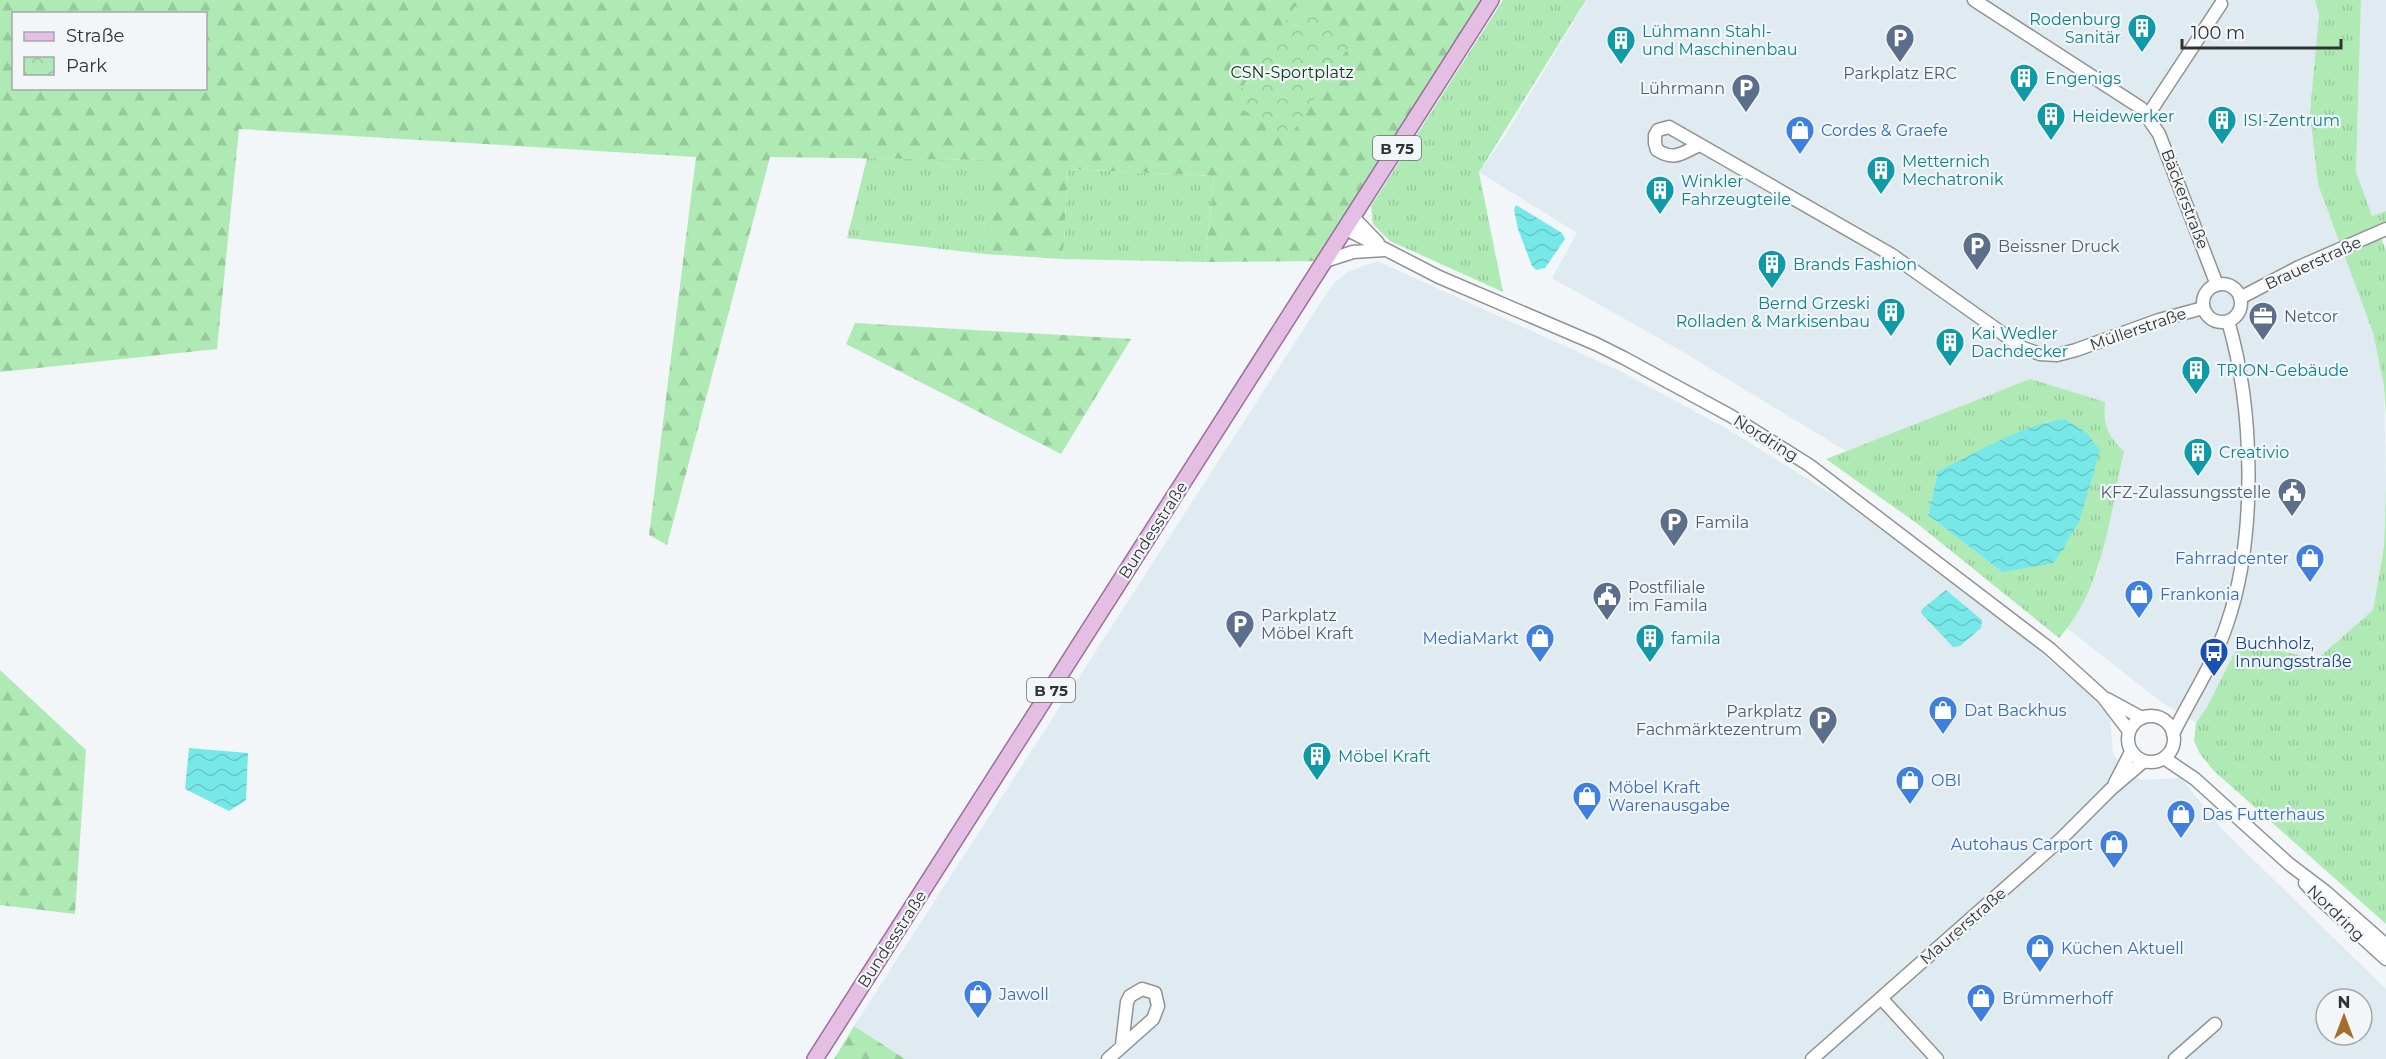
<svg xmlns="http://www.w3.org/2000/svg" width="2386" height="1059" font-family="Montserrat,sans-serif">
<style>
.built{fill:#e0eaf1;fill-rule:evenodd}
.grass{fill:url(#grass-tufts);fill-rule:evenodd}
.forest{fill:url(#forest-firs);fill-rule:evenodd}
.park{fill:url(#park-crowns)}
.water{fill:url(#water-waves)}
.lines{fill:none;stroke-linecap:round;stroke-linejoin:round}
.minor-casing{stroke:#909395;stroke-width:15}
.major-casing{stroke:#9a709a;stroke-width:18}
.minor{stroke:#fff;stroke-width:12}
.major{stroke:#e4bee3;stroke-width:15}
.labels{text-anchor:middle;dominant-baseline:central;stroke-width:4.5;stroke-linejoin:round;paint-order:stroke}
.shield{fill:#f2f6f8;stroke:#6b6d6e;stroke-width:1.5}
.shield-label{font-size:15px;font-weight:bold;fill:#313233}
.culture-label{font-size:16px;fill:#0d838f;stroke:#f2f6f8;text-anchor:start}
.park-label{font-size:16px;fill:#0b3a15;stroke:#f2f6f8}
.service-label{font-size:16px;fill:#4e5e75;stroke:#f2f6f8;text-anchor:start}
.shop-label{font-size:16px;fill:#366cbe;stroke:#f2f6f8;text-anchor:start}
.street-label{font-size:16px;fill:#313233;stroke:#f2f6f8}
.transit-label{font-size:16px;fill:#164399;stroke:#f2f6f8;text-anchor:start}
</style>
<defs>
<pattern id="grass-tufts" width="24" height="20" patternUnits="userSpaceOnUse" patternTransform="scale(1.5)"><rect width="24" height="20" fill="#afeab5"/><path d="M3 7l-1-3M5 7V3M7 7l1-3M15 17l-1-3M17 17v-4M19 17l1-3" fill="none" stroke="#97c99c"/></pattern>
<pattern id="forest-firs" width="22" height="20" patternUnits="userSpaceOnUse" patternTransform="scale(1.5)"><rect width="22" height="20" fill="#afeab5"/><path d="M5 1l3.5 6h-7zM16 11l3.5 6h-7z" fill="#97c99c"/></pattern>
<pattern id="park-crowns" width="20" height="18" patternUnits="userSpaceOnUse" patternTransform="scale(1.5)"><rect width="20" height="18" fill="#afeab5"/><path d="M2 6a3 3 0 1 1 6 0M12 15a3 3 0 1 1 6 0" fill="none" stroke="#97c99c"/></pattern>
<pattern id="water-waves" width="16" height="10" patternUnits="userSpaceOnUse" patternTransform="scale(1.5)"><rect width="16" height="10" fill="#77e8e8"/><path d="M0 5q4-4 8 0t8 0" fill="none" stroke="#67c7c7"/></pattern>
</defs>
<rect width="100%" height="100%" fill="#f2f6f8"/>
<!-- built -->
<path class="built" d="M 1587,0 L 2315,0 L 2319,14 L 2310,113 L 2349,268 L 2373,333 L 2384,386 L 2386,486 L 2384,547 L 2373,610 L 2317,659 L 2240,642 L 2207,707 L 2196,723 L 2161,702 L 2067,628 L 2098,570 L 2124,451 L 2110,439 L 2103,420 L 2030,379 L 1846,451 L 1678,349 L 1552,278 L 1577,233 L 1479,172 L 1504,137 Z
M 2361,0 L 2386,0 L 2386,211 L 2372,216 L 2356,172 Z
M 1377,261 L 1620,371 L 1731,431 L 1843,501 L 2027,641 L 2091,695 L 2110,718 L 2113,755 L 2140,780 L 2181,778 L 2222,829 L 2386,989 L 2386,1059 L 905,1059 L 854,1026 L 1323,299 L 1334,283 L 1348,272 ZM 2326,999 L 2362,999 L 2362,1035 L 2326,1035 Z"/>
<!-- grass -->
<path class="grass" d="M 1503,0 L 1586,0 L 1479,172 L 1503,292 L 1390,241 L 1373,224 L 1371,206 Z
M 2315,0 L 2361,0 L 2356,172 L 2372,216 L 2386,211 L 2386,229 L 2379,232 L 2386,251 L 2386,418 L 2384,386 L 2373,333 L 2318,184 L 2310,113 L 2319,14 Z
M 867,158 L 988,160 L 985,254 L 847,238 Z
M 1068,169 L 1214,176 L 1205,262 L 1063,259 Z
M 2030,379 L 2105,402 C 2103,424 2107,436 2124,451 C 2110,513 2104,588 2059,638 L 1919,525 L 1826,459 ZM 2049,421 L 2002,572 L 1928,515 L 1938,471 Z
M 2386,486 L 2386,924 L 2214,771 L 2200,754 L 2194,741 L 2196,723 L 2207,707 L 2240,642 L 2317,659 L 2373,610 L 2384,547 Z"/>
<!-- forest -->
<path class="forest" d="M 0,0 L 1491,0 L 1325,261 L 1205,262 L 1214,176 L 1068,169 L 1063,259 L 985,254 L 987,160 L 770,157 L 667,545 L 649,535 L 696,157 L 239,129 L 217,349 L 0,372 ZM 14,14 L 206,14 L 206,88 L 14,88 Z
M 855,323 L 1131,339 L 1061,454 L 846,344 Z
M 0,670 L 86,750 L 75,914 L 0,905 Z
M 854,1026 L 905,1059 L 834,1059 Z"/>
<!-- park -->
<path class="park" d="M 1295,6 L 1353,40 L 1289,138 L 1232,103 Z"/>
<!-- water -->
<path class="water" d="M 1516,205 L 1562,233 L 1565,239 L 1545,268 L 1536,270 L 1532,266 L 1518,229 L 1514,210 Z
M 2065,419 L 2088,434 L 2100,451 L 2079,522 L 2054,563 L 2002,572 L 1928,515 L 1938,471 C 1977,453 2023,424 2065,419 Z
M 1946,590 L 1982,620 L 1981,628 L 1960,646 L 1953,647 L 1921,613 L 1922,609 Z
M 189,748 L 248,753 L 246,800 L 229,811 L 185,789 Z"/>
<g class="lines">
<!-- minor casing -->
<g class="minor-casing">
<path id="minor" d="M 1974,0 L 2141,108 L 2159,134 L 2217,285
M 2148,115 L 2221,4
M 1700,145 C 1682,152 1676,162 1657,150 L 1655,143 L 1655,135 L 1658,130 L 1669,127 L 1892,255 L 2023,348 L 2040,354 L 2057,355 L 2076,350 L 2159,320 L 2203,308
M 1353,217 L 1378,243
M 1346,229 L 1439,277 L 1596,344 L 1624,358 L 1731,416 L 1809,465 L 2050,649 L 2103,697 L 2129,731
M 1325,261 L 1353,252 L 1384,250
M2203 303a19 19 0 1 1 38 0a19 19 0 1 1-38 0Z
M 2240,298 L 2299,267 L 2386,229
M 2107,699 L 2142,718
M2128 739a23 23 0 1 1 46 0a23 23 0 1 1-46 0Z
M 2173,734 C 2191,697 2214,663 2227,624 C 2257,537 2254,409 2228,321
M 2164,758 L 2195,779 L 2289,864 L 2326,892 L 2386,945
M 2115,783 L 2131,752
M 2305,883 L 2320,899 L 2386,959
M 1881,998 L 1937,1059
M 1108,1059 L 1153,1019 L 1158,1006 L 1155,993 L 1142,989 L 1130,996 L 1127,1002 L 1122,1045
M 1812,1059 L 2061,839 L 2111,789 L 2144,761
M 2175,1059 L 2215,1024"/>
</g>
<!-- major casing -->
<g class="major-casing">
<path id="major" d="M 815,1059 L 1491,0"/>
</g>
<!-- minor -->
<use href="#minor" class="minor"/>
<!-- major -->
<use href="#major" class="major"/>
</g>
<!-- icons -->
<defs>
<g id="building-pin" transform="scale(1.5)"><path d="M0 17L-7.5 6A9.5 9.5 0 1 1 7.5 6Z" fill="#0f9aa8" stroke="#f2f6f8"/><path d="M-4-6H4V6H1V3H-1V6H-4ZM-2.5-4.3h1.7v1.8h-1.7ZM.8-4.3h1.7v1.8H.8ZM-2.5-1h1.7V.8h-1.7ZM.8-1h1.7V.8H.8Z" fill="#fff"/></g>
<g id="parking-pin" transform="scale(1.5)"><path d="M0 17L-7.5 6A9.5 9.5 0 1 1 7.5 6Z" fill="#5c6f8a" stroke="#f2f6f8"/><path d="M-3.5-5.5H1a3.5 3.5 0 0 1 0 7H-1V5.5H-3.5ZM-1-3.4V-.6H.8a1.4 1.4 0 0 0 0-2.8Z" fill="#fff"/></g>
<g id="shop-pin" transform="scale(1.5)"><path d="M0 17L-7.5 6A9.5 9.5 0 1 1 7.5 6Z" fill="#3f7fe0" stroke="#f2f6f8"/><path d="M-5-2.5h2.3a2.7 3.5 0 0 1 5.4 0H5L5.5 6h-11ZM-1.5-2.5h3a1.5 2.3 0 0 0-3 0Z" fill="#fff"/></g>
<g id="office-pin" transform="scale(1.5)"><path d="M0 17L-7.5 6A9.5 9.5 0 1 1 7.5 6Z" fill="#5c6f8a" stroke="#f2f6f8"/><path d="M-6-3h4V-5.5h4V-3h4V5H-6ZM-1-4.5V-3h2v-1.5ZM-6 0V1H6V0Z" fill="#fff"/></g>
<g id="civic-pin" transform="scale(1.5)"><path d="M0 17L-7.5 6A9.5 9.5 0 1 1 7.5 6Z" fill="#5c6f8a" stroke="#f2f6f8"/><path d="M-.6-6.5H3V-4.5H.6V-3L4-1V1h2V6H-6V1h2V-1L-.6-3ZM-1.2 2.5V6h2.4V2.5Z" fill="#fff"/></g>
<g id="bus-pin" transform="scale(1.5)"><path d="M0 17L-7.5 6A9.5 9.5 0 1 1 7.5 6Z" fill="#1a4fb4" stroke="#f2f6f8"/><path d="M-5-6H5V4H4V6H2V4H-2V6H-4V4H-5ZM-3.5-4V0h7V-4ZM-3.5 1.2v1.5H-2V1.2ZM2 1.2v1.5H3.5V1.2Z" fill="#fff"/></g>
</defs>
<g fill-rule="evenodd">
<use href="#building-pin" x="2142" y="28"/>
<use href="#parking-pin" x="1900" y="38"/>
<use href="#building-pin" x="1621" y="40"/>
<use href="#building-pin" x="2024" y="78"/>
<use href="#parking-pin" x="1746" y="88"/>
<use href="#building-pin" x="2051" y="116"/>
<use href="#building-pin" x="2222" y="120"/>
<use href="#shop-pin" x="1800" y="130"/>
<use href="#building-pin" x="1881" y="170"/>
<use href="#building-pin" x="1660" y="190"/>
<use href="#parking-pin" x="1977" y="246"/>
<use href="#building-pin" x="1772" y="264"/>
<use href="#building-pin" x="1891" y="312"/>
<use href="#office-pin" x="2263" y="316"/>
<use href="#building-pin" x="1950" y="342"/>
<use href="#building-pin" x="2196" y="370"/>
<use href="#building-pin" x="2198" y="452"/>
<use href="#civic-pin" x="2292" y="492"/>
<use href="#parking-pin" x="1674" y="522"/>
<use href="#shop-pin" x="2310" y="558"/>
<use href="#shop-pin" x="2139" y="594"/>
<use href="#civic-pin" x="1607" y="596"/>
<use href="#parking-pin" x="1240" y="624"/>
<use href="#shop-pin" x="1540" y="638"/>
<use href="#building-pin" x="1650" y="638"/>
<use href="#bus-pin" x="2214" y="652"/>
<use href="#shop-pin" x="1943" y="710"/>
<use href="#parking-pin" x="1823" y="720"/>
<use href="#building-pin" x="1317" y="756"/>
<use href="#shop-pin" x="1910" y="780"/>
<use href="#shop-pin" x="1587" y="796"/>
<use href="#shop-pin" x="2181" y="814"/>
<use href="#shop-pin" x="2114" y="844"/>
<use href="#shop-pin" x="2040" y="948"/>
<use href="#shop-pin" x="978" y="994"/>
<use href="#shop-pin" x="1981" y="998"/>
</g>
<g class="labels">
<!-- shield labels -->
<g class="shield">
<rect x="1373" y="136" width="48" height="24" rx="4.5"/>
<rect x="1027" y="678" width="48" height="24" rx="4.5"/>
</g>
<g class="shield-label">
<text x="1397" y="148">B 75</text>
<text x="1051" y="690">B 75</text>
</g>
<!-- culture labels -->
<g class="culture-label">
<text x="2121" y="19" text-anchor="end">Rodenburg<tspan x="2121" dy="18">Sanitär</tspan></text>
<text x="1642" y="31">Lühmann Stahl-<tspan x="1642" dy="18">und Maschinenbau</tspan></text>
<text x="2045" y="78">Engenigs</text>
<text x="2072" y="116">Heidewerker</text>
<text x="2243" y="120">ISI-Zentrum</text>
<text x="1902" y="161">Metternich<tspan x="1902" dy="18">Mechatronik</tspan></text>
<text x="1681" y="181">Winkler<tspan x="1681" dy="18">Fahrzeugteile</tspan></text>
<text x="1793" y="264">Brands Fashion</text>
<text x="1870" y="303" text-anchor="end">Bernd Grzeski<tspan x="1870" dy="18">Rolladen &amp; Markisenbau</tspan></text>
<text x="1971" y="333">Kai Wedler<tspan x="1971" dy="18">Dachdecker</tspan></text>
<text x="2217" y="370">TRION-Gebäude</text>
<text x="2219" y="452">Creativio</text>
<text x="1671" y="638">famila</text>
<text x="1338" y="756">Möbel Kraft</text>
</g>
<!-- park labels -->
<g class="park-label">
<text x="1292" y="72">CSN-Sportplatz</text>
</g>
<!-- service labels -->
<g class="service-label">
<text x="1900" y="73" text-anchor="middle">Parkplatz ERC</text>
<text x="1725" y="88" text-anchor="end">Lührmann</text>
<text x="1998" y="246">Beissner Druck</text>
<text x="2284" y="316">Netcor</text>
<text x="2271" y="492" text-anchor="end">KFZ-Zulassungsstelle</text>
<text x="1695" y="522">Famila</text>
<text x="1628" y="587">Postfiliale<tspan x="1628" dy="18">im Famila</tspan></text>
<text x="1261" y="615">Parkplatz<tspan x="1261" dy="18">Möbel Kraft</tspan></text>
<text x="1802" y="711" text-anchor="end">Parkplatz<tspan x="1802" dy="18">Fachmärktezentrum</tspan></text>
</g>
<!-- shop labels -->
<g class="shop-label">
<text x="1821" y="130">Cordes &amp; Graefe</text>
<text x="2289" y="558" text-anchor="end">Fahrradcenter</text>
<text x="2160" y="594">Frankonia</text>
<text x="1519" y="638" text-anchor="end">MediaMarkt</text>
<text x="1964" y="710">Dat Backhus</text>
<text x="1931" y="780">OBI</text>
<text x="1608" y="787">Möbel Kraft<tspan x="1608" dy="18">Warenausgabe</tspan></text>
<text x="2202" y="814">Das Futterhaus</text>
<text x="2093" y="844" text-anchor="end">Autohaus Carport</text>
<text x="2061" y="948">Küchen Aktuell</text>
<text x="999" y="994">Jawoll</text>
<text x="2002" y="998">Brümmerhoff</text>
</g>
<!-- street labels -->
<g class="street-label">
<text transform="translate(2185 199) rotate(69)">Bäckerstraße</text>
<text transform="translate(2313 263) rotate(-25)">Brauerstraße</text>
<text transform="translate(2138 329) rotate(-19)">Müllerstraße</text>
<text transform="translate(1766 438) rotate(32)">Nordring</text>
<text transform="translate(1153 530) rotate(-57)">Bundesstraße</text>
<text transform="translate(2336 913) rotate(44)">Nordring</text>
<text transform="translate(1963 926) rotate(-41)">Maurerstraße</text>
<text transform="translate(892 939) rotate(-57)">Bundesstraße</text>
</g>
<!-- transit labels -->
<g class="transit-label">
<text x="2235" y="643">Buchholz,<tspan x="2235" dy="18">Innungsstraße</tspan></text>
</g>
</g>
<!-- legend -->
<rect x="12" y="12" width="195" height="78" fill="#f2f6f8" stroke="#a5a8a9" stroke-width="1.5"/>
<rect x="24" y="32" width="30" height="9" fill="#e4bee3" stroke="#a5a8a9" stroke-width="1.5"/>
<text x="66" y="42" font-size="18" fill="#313233">Straße</text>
<rect x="24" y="57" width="30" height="18" fill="url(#park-crowns)" stroke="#a5a8a9" stroke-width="1.5"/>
<text x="66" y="72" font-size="18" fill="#313233">Park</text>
<!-- north arrow -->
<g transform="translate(2344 1017)"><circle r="28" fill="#f2f6f8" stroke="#a5a8a9" stroke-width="1.5"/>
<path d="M0-4.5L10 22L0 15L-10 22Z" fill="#a66c2b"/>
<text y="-9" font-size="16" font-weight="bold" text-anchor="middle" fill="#313233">N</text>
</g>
<!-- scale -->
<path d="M2182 39v9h159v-9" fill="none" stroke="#313233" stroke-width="3"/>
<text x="2191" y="39" font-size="18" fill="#313233" stroke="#f2f6f8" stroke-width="4.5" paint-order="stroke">100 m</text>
</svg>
